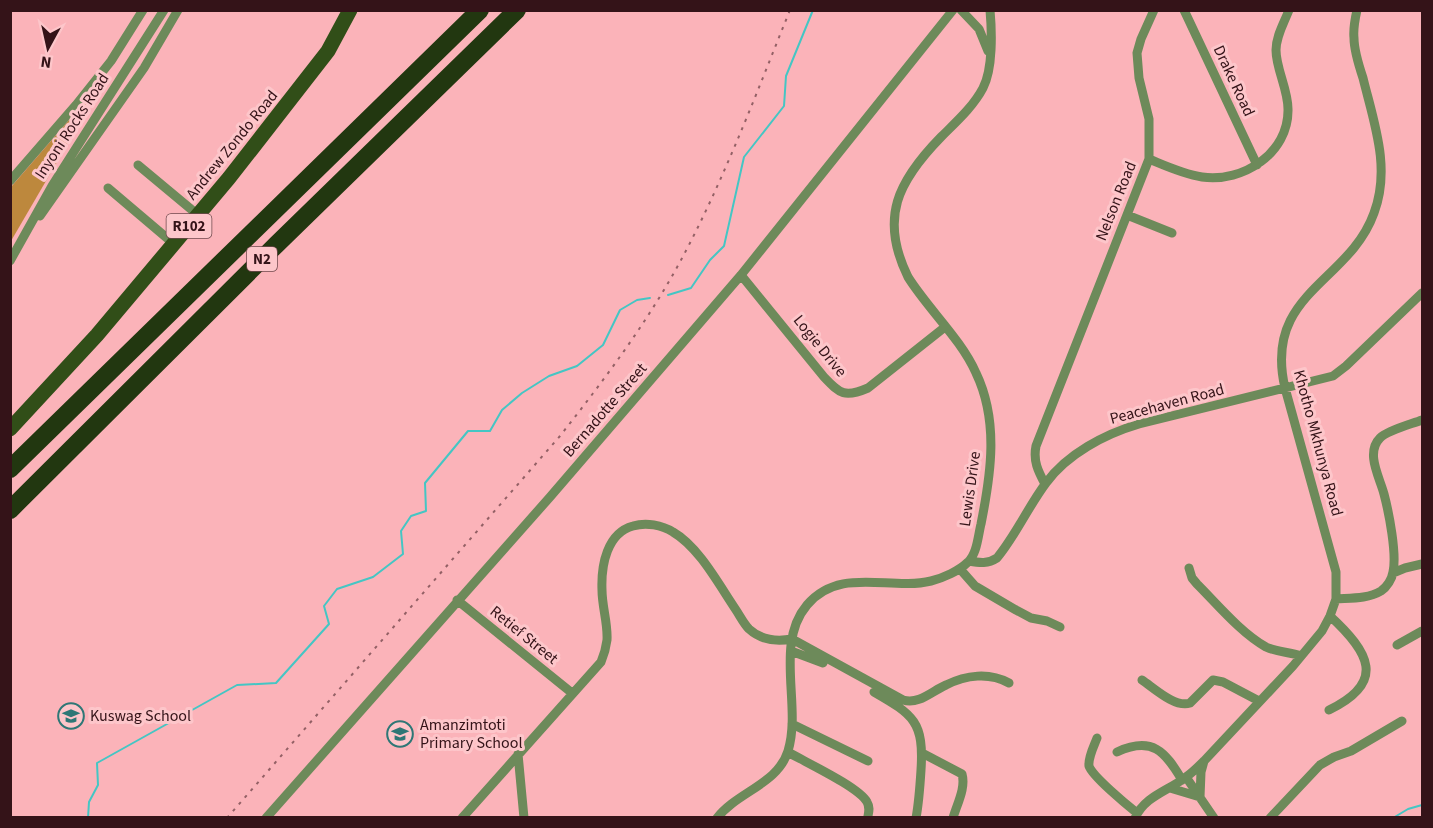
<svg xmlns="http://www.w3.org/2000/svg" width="1433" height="828" font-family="'Source Sans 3',sans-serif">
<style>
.forest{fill:#bd883d}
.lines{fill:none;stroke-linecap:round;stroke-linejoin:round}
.stream{stroke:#44c6c4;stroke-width:2}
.minor{stroke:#6d8a5a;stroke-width:9}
.primary{stroke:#314e18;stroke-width:15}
.motorway{stroke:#223710;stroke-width:18}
.rail{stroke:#936065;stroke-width:2;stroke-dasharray:3 6;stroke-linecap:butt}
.labels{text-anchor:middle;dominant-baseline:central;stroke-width:6;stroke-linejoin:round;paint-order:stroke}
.shield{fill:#fdc6ca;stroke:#70494d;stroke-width:1.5}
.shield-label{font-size:15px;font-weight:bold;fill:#341318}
.street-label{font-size:16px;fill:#341318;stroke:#fdc6ca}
.poi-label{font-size:16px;fill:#341318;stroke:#fdc6ca;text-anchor:start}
</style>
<rect width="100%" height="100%" fill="#fbb3b9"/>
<!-- forest -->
<path class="forest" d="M 89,97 L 78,126 L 11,241 L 11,187 Z"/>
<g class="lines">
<!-- stream -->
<path class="stream" d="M 668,295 L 691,288 L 710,260 L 724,246 L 744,157 L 784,106 L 786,76 L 813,10
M 88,818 L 89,802 L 98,785 L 97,763 L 237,685 L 276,683 L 329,624 L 324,606 L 337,589 L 373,577 L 403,554 L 401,531 L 411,516 L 426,511 L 425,483 L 468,431 L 490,431 L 502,410 L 522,393 L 549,376 L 577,366 L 603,345 L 620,310 L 637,300 L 650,298
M 1393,818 L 1408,809 L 1422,805"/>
<!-- minor -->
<path class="minor" d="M 961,10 L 979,29 L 988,51
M 1184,10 L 1257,165
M 1149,159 C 1166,166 1183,174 1202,177 C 1243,183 1289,153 1288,109 C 1288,89 1276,69 1276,50 C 1276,36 1284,23 1289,10
M 138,165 L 198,215
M 10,181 L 76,105 L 111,61 L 143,10
M 108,188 L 174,244
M 1127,215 L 1172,233
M 40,216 L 144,68 L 178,10
M 10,261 L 52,186 L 164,10
M 741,275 L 824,377 C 840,394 845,398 868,388 L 945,327
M 1045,484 C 1038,471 1033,461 1036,446 L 1149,159 L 1149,119 L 1139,78 L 1137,53 L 1141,39 L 1154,10
M 969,561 C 980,563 988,564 997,558 C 1016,535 1028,507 1046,483 C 1067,454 1105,434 1139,424 L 1333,376 L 1346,366 L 1422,293
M 1189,568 L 1192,578 L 1197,584 C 1217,604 1241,633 1266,647 C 1276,652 1290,652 1301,656
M 960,569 L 975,586 L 1016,610 L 1031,618 L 1047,621 L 1060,627
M 1393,573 L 1405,568 L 1422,564
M 1336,599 C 1350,598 1368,599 1381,591 C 1387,587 1392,579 1393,572 C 1397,554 1389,513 1384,494 C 1380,478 1365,453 1380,438 C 1388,430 1412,424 1422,420
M 457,600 L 572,693
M 1397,645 L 1422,631
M 791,651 L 823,663
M 1142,680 C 1154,688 1175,708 1190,703 L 1213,680 L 1223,682 L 1259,701
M 874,692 C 914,715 924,722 921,770 C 920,786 919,802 916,818
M 1329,710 C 1387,682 1369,652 1330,616
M 792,724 L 868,761
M 1097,738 C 1094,746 1088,757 1089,766 C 1092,776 1127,805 1137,813
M 788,752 C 805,762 859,787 867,802 C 870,807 869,811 868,816
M 1117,752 C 1152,736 1165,751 1182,780
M 922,753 L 962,774 C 966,788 957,804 953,818
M 518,754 L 524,818
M 1186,777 L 1214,818
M 1170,788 L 1200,797 L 1201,772 L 1204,761
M 266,818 L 550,497 L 741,275 L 953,10
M 462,818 L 601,662 C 604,655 606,648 607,640 C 608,623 602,607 602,590 C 601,565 607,533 633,526 C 646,522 662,525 673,532 C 699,547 719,585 736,610 C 740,616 744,624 749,629 C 761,640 776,642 792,639 L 903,700 C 919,705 932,691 946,685 C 966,675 989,672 1009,683
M 717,818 C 737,792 778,784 788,751 C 802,706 774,644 807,605 C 840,566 889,591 931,581 C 943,578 959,571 968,562 C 977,554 978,536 981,524 C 991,474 999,421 976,373 C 961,339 928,309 908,277 C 879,218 898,181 941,137 C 956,122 973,107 983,88 C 993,69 992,32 990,10
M 1135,818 C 1145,796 1168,791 1186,777 C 1193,772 1198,767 1204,761 L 1293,666 L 1322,631 L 1330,616 L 1336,599 L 1336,572 L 1285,388 C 1263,293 1349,283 1374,213 C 1391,168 1374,123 1363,78 C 1359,66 1354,51 1354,38 C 1353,29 1355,19 1357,10
M 1270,818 L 1320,765 L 1334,757 L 1351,751 L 1402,721"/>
<!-- primary -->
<path class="primary" d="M 10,429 L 97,335 L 229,178 L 328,51 L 350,10"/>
<!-- motorway -->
<path class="motorway" d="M 10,469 L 480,10
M 10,510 L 276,245 L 517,10"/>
<!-- rail -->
<path class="rail" d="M 227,818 L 560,436 C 604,380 647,323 681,260 C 724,180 756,94 790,10"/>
</g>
<!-- icons -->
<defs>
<g id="school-ring" transform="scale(1.35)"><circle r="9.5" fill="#fdc6ca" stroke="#2e7776" stroke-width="1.5"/><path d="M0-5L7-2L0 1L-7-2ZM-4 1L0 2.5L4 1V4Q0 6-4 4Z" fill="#2e7776"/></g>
</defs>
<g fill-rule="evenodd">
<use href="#school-ring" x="71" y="716"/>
<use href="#school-ring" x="400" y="734"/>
</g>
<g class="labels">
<!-- shield labels -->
<g class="shield">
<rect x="166.5" y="214" width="45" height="24" rx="4.5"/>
<rect x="247" y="247" width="30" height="24" rx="4.5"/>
</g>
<g class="shield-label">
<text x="189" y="226">R102</text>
<text x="262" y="259">N2</text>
</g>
<!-- street labels -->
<g class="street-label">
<text transform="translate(1234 81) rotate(65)">Drake Road</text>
<text transform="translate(72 126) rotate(-57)">Inyoni Rocks Road</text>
<text transform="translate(232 145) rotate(-51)">Andrew Zondo Road</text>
<text transform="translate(1116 201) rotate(-68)">Nelson Road</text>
<text transform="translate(820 346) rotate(51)">Logie Drive</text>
<text transform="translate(1167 404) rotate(-15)">Peacehaven Road</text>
<text transform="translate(605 410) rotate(-49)">Bernadotte Street</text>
<text transform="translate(1318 443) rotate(75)">Khotho Mkhunya Road</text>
<text transform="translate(970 489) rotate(-82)">Lewis Drive</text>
<text transform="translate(524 635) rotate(39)">Retief Street</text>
</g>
<!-- poi labels -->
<g class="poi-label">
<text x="90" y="716">Kuswag School</text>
<text x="420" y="725">Amanzimtoti<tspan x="420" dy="18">Primary School</tspan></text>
</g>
</g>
<!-- border -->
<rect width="1433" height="828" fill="none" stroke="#341318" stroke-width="24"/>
<!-- north arrow -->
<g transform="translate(48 48) rotate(188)" stroke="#fdc6ca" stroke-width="4.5" paint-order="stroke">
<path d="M0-4.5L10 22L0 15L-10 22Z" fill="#341318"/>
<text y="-9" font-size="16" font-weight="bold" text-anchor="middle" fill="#341318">N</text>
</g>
</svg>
